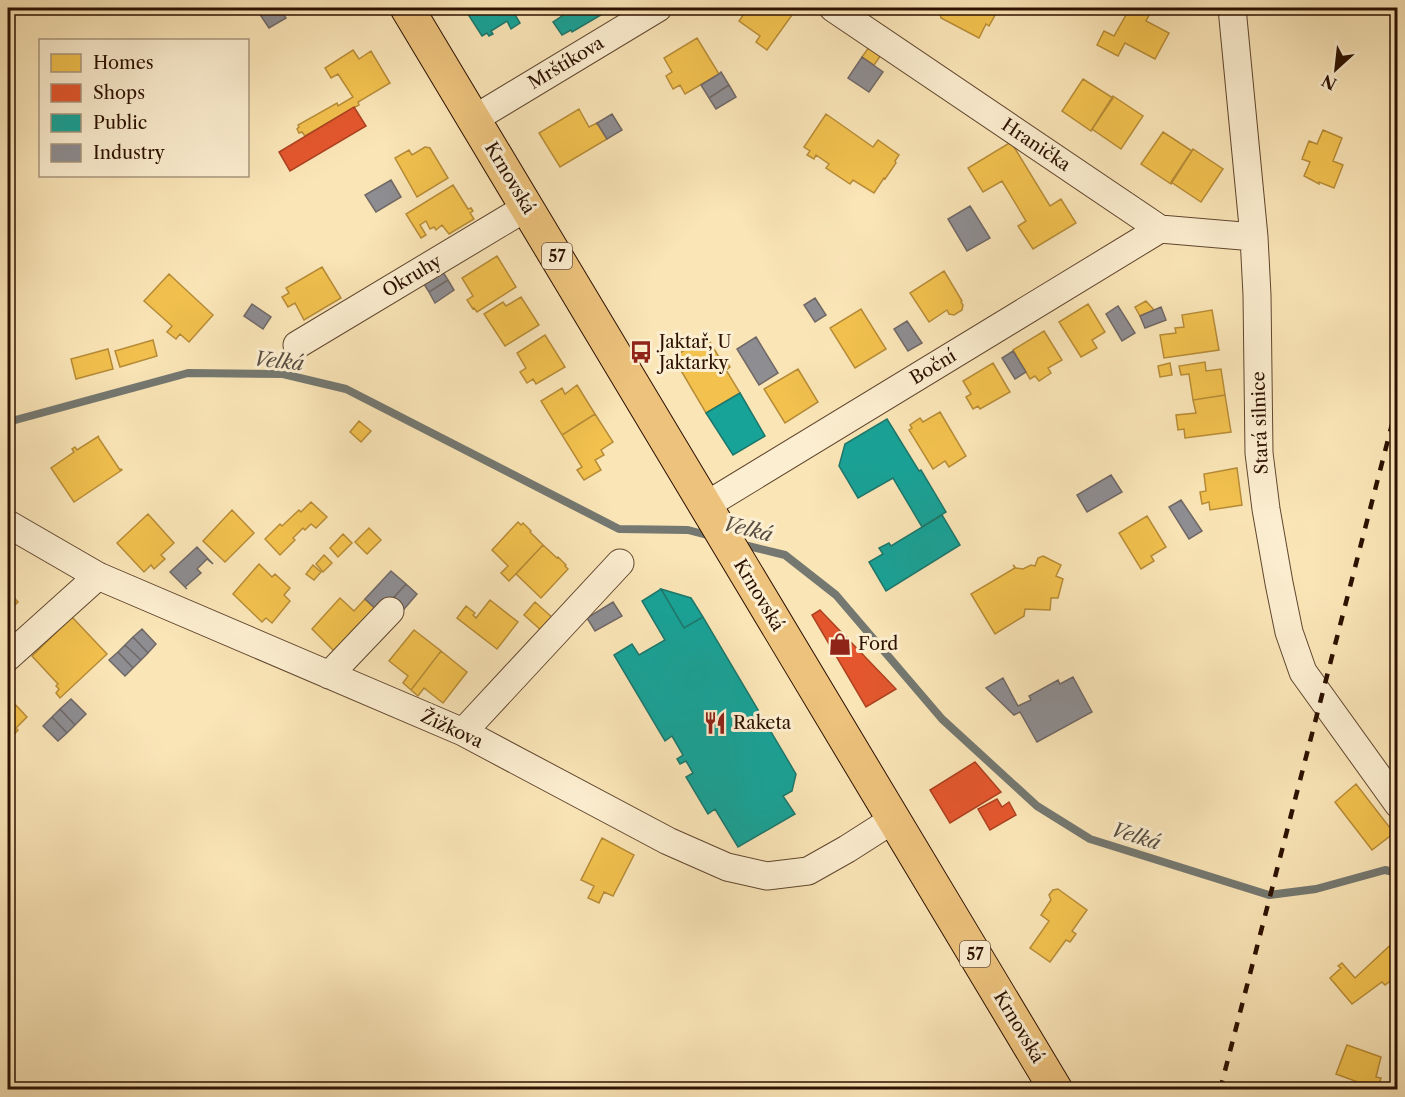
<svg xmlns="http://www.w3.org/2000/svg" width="1405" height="1097" font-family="'Libre Caslon Text',serif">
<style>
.homes{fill:#f2c14e;stroke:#b78c37;stroke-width:1.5}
.shops{fill:#e4572e;stroke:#ad4220;stroke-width:1.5}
.public{fill:#17a398;stroke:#1d776b;stroke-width:1.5}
.industry{fill:#8d8d92;stroke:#706866;stroke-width:1.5}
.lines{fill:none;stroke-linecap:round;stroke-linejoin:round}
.stream{stroke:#747871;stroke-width:8}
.minor-casing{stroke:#60462e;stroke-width:29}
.major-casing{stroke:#2c1101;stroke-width:35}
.minor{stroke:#fceed0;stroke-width:27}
.major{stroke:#edc27c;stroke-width:33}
.rail{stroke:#2c1101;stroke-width:4.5;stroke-dasharray:10 10;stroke-linecap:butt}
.labels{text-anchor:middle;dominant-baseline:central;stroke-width:6;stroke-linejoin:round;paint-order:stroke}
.shield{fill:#fceed0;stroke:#6a533f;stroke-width:1.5}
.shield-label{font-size:16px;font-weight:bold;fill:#2c1101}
.street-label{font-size:18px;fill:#2c1101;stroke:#fceed0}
.poi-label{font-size:18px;fill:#2c1101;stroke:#fceed0;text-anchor:start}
.water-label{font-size:20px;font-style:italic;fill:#564d42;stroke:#fceed0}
</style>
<rect width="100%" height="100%" fill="#fae5b7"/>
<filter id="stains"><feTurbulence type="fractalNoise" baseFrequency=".00333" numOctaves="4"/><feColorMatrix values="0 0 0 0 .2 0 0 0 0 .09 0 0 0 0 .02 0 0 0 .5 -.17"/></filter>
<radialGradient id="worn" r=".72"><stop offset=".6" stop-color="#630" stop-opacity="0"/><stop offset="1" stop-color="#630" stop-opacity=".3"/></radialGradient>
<!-- homes -->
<path class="homes" d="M 747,8 L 797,8 L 767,50 L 756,42 L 760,36 L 739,21 L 748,8 Z
M 942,8 L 999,8 L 989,26 L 986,24 L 979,38 L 941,18 L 940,13 Z
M 1130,8 L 1153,8 L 1146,21 L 1169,33 L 1155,59 L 1125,43 L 1118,56 L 1097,45 L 1104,31 L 1114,36 Z
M 697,38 L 719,74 L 685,94 L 680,85 L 673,89 L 666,76 L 672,72 L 664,58 Z
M 874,40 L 886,48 L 874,65 L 862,57 Z
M 353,50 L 359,59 L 371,51 L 390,83 L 358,102 L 359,105 L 305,136 L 302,132 L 299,133 L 297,129 L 299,127 L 298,125 L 337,103 L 338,106 L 353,97 L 338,74 L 331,78 L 325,68 Z
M 1083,79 L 1113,98 L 1091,131 L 1062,111 Z
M 1113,96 L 1143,116 L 1121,149 L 1092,129 Z
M 579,109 L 589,127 L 597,123 L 607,139 L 560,167 L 539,133 Z
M 826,114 L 873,147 L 878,140 L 899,155 L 895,161 L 896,163 L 885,179 L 884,178 L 874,193 L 853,180 L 850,184 L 826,168 L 829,164 L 816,155 L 814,159 L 807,155 L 810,151 L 804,147 Z
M 1323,130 L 1342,138 L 1333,161 L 1343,165 L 1334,188 L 1319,182 L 1319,184 L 1304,176 L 1310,162 L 1302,159 L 1309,141 L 1317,144 Z
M 1163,132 L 1192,151 L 1171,184 L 1141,164 Z
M 1011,142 L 1050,206 L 1061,199 L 1076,223 L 1033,249 L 1018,226 L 1026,221 L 1002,181 L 983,192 L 968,168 Z
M 425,147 L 430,148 L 448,178 L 417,197 L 395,158 L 409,150 L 412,155 Z
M 1193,149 L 1223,169 L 1201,202 L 1171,182 Z
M 453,185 L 468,209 L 471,208 L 473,211 L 470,213 L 474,219 L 449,234 L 442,225 L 436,230 L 434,227 L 430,229 L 426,221 L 420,225 L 426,235 L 421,238 L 406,214 Z
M 497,256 L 516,287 L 477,312 L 474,308 L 473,309 L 467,300 L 473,296 L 462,278 Z
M 322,267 L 341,298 L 304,320 L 295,303 L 288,307 L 282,297 L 289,293 L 286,288 Z
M 944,271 L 962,301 L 961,302 L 963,305 L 962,310 L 954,315 L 949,314 L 947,310 L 929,322 L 910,293 Z
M 169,274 L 213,315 L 189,342 L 180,334 L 176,339 L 167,332 L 172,326 L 144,301 Z
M 521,297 L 539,325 L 505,346 L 484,314 L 503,302 L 506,306 Z
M 1146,301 L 1154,310 L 1140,316 L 1135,307 Z
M 1088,304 L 1105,332 L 1092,340 L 1097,348 L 1081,357 L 1059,322 Z
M 861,309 L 886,349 L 855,368 L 830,328 Z
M 1212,310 L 1219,350 L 1164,358 L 1160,335 L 1176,333 L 1175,328 L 1184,327 L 1182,315 Z
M 1044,331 L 1062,360 L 1048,368 L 1051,373 L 1039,381 L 1035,376 L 1030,379 L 1013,350 Z
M 545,335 L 565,367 L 536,384 L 533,379 L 527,383 L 520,372 L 526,368 L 517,353 Z
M 707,337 L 723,364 L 727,362 L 730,367 L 726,370 L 740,393 L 706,413 L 673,357 Z
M 153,340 L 157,356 L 120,367 L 115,351 Z
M 108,349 L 113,369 L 76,379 L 71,359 Z
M 1205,362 L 1206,371 L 1221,369 L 1225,395 L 1193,400 L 1189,374 L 1181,375 L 1179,366 Z
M 993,363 L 1010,392 L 980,409 L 978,406 L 973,409 L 966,397 L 971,394 L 963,381 Z
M 1170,363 L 1172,375 L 1160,377 L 1158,366 Z
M 798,369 L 818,402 L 785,423 L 764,389 Z
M 577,385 L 595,414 L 562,435 L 541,401 L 562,388 L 565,394 Z
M 1225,395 L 1231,432 L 1185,438 L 1184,429 L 1178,430 L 1176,415 L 1196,413 L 1193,400 Z
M 940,412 L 966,456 L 949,467 L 945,461 L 933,469 L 909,430 L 912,428 L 910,425 L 920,418 L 923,422 Z
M 595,414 L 613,442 L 601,450 L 604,455 L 595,460 L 601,470 L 584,480 L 577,470 L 582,467 L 562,435 Z
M 359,421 L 371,431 L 361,442 L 350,432 Z
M 99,436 L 98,437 L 120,470 L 121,469 L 122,470 L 74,502 L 51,468 L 74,452 L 72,449 L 75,447 L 77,450 Z
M 1237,468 L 1242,505 L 1210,510 L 1209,502 L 1202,504 L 1200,492 L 1206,491 L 1204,474 Z
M 311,502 L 327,517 L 316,528 L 311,524 L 305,530 L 303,528 L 293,538 L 295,540 L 280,555 L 265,539 L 280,524 L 282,526 L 299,510 L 301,512 Z
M 232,510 L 254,533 L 225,562 L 203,541 Z
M 148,514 L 174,543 L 161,555 L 165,559 L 154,569 L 151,565 L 144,572 L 117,543 Z
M 1147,516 L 1166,547 L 1151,556 L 1154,561 L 1141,569 L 1119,533 Z
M 518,522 L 521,525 L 523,523 L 531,531 L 530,532 L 543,545 L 509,581 L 501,573 L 508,566 L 492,550 Z
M 369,528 L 381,540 L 367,554 L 355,542 Z
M 343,534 L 352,543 L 338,557 L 330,548 Z
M 543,545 L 557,558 L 558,557 L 566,565 L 565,566 L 568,569 L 541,598 L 516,574 Z
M 324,555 L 332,563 L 323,572 L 316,564 Z
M 1043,556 L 1061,565 L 1056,576 L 1063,579 L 1058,598 L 1051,598 L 1050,610 L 1025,609 L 1024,616 L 995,634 L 971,594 L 1015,568 L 1013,565 L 1016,568 L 1023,569 L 1031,565 L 1035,566 L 1038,558 Z
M 259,564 L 272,577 L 275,574 L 290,588 L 284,595 L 290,601 L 272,623 L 266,618 L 262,622 L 233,594 Z
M 313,565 L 321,572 L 314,580 L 306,574 Z
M 8,591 L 18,602 L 8,612 Z
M 340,598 L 354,611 L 365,599 L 380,613 L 339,656 L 312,629 Z
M 490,600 L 518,622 L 497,649 L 457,618 L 466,606 L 475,613 L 473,615 L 476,618 Z
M 535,602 L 554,619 L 543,632 L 524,615 Z
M 72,617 L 107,654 L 60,698 L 56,693 L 59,689 L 56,686 L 58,684 L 32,656 Z
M 414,630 L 441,651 L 411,690 L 403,683 L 408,676 L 389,661 Z
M 441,651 L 467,672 L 443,703 L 424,688 L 418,696 L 411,690 Z
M 8,693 L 14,700 L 12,701 L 27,717 L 16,728 L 18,730 L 8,741 Z
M 1356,784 L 1394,833 L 1372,850 L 1335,802 Z
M 602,838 L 634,855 L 613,896 L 604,892 L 599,903 L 588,898 L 594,886 L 581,880 Z
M 1058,889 L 1087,910 L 1072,931 L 1076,934 L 1070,942 L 1066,940 L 1050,962 L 1030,948 L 1049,921 L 1041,915 L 1051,900 L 1049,895 L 1053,890 Z
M 1398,938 L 1398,975 L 1385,985 L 1382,982 L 1352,1004 L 1330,978 L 1341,968 L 1338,966 L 1342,963 L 1355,978 Z
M 1347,1045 L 1381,1057 L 1376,1077 L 1381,1078 L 1378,1088 L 1361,1082 L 1360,1083 L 1336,1074 Z"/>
<!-- shops -->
<path class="shops" d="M 354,107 L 366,126 L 290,171 L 279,152 Z
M 820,610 L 896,689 L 866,707 L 812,615 Z
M 975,762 L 1001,792 L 950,823 L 930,790 Z
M 997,799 L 1002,807 L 1009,802 L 1016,815 L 990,830 L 978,809 Z"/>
<!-- public -->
<path class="public" d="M 464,8 L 520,8 L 521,9 L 514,13 L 520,23 L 511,29 L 507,21 L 491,31 L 493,34 L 489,36 L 487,33 L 482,36 Z
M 557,8 L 610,8 L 611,9 L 572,32 L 571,30 L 562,35 L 553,22 L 562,16 Z
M 740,393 L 765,436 L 733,455 L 706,413 Z
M 887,419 L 919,471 L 921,470 L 946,512 L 922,527 L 893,478 L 858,498 L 839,466 L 845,444 Z
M 942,515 L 960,545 L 886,591 L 869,562 L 883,554 L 879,548 L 889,543 L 891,546 Z
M 661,589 L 684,628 L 703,617 L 796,774 L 792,791 L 783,796 L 795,814 L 738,847 L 715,809 L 708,814 L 686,777 L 693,773 L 686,761 L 680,764 L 677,759 L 683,755 L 672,736 L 665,741 L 614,655 L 632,644 L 639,655 L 665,640 L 642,601 Z
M 661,589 L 691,598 L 703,617 L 684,628 Z"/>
<!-- industry -->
<path class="industry" d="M 261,8 L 279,8 L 286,18 L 269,28 L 257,10 Z
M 862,57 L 883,72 L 869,92 L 848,78 Z
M 721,72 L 729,85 L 709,98 L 701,85 L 719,74 Z
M 729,85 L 736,97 L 716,109 L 709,98 Z
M 612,114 L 622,130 L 607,139 L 597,123 Z
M 391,180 L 401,197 L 376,212 L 365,195 Z
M 970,206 L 990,238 L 967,251 L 948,219 Z
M 441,269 L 448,280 L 429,292 L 422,281 Z
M 448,280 L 454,290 L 435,303 L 429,292 Z
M 815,298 L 826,315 L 815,322 L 804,305 Z
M 252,304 L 271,317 L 263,329 L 244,316 Z
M 1118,306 L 1135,333 L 1122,341 L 1106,314 Z
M 1161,307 L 1166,320 L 1145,328 L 1140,316 Z
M 907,321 L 922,343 L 908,351 L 894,329 Z
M 756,337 L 778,373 L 759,385 L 737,349 Z
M 1013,351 L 1026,372 L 1015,379 L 1002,358 Z
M 1111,475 L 1122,492 L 1087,512 L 1077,495 Z
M 1181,500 L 1202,531 L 1189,539 L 1169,507 Z
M 197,547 L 213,564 L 207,559 L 197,569 L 201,573 L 185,587 L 187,589 L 170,572 Z
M 391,571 L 406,584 L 380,613 L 365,599 Z
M 406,584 L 417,594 L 399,615 L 391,600 Z
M 613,602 L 622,616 L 595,631 L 587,618 Z
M 142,629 L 156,644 L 148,653 L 133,637 Z
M 133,637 L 148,653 L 141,660 L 125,645 Z
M 125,645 L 141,660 L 133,668 L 118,652 Z
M 118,652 L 133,668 L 125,676 L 109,660 Z
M 1073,677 L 1092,712 L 1037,742 L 1020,712 L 1014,715 L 986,688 L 1003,678 L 1018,706 L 1031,700 L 1029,696 L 1058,680 L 1060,684 Z
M 71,699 L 86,714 L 75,725 L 60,709 Z
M 60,709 L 75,725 L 67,733 L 52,717 Z
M 52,717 L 67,733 L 58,741 L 43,726 Z"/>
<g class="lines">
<!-- stream -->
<path class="stream" d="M 8,422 L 188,373 L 283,374 L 346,389 L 619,529 L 688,530 L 711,536
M 740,544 L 785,555 L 836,595 L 942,719 L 1037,806 L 1090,839 L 1269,895 L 1316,889 L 1385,870 L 1398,873"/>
<!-- minor casing -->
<g class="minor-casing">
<path id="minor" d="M 833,8 L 1160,229 L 1254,237
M 1232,8 L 1254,237 L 1257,295 L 1259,453 L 1266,509 L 1279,583 L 1289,632 L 1303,672 L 1398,804
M 474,119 L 658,8
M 297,345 L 527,207
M 705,506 L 1160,229
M 8,524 L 98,576 L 463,732 L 668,841 L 727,867 L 767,876 L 808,871 L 847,849 L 894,819
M 8,657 L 98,576
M 329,675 L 390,611
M 463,732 L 620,563"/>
</g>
<!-- major casing -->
<g class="major-casing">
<path id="major" d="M 407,8 L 1056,1090"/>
</g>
<!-- minor -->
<use href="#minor" class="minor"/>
<!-- major -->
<use href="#major" class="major"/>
<!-- rail -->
<path class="rail" d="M 1220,1090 L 1398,401"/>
</g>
<!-- icons -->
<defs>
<g id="bus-bare" transform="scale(1.8)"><path d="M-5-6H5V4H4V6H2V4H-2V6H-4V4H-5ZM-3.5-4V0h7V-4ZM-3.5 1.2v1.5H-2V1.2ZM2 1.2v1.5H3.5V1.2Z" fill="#8f2418" stroke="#fceed0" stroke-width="2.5" paint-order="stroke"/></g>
<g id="shop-bare" transform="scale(1.8)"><path d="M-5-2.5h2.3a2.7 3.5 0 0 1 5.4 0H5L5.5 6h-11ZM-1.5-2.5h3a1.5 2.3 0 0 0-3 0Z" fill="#8f2418" stroke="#fceed0" stroke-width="2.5" paint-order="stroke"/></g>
<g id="restaurant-bare" transform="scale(1.8)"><path d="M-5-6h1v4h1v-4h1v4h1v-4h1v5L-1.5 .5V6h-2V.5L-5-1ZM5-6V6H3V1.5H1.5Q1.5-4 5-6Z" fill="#8f2418" stroke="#fceed0" stroke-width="2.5" paint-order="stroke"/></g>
</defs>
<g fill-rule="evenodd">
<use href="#bus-bare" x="641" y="352"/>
<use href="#shop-bare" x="840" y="644"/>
<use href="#restaurant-bare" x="715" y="723"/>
</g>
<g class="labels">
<!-- shield labels -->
<g class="shield">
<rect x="542" y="243" width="30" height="26" rx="4.5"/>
<rect x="960" y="941" width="30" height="26" rx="4.5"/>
</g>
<g class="shield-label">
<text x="557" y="256">57</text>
<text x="975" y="954">57</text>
</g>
<!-- street labels -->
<g class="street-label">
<text transform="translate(566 63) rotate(-31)">Mrštíkova</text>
<text transform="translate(1036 145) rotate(34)">Hranička</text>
<text transform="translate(510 178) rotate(59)">Krnovská</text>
<text transform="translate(412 276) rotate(-31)">Okruhy</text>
<text transform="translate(933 367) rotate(-31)">Boční</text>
<text transform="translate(1260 423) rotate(-92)">Stará silnice</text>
<text transform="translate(759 595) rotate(59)">Krnovská</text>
<text transform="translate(452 729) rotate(25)">Žižkova</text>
<text transform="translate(1019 1027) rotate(59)">Krnovská</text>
</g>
<!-- poi labels -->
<g class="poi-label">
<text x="659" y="342">Jaktař, U<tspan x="659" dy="21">Jaktarky</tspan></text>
<text x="858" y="644">Ford</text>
<text x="733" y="723">Raketa</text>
</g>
<!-- water labels -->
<g class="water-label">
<text transform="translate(279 361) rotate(6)">Velká</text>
<text transform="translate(748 529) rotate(14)">Velká</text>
<text transform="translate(1136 836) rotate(17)">Velká</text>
</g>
</g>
<!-- margin -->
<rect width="1405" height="1097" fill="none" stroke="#fae5b7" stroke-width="30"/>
<rect x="9" y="9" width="1387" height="1079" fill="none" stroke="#2c1101" stroke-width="3"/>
<rect x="15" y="15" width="1375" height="1067" fill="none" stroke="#2c1101" stroke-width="1.5"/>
<!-- legend -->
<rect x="39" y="39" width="210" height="138" fill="#fceed0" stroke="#a9967d" stroke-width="1.5"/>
<rect x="51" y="54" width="30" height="18" fill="#f2c14e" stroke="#a9967d" stroke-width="1.5"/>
<text x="93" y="69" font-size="18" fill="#2c1101">Homes</text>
<rect x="51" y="84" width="30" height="18" fill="#e4572e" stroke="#a9967d" stroke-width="1.5"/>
<text x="93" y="99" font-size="18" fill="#2c1101">Shops</text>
<rect x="51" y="114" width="30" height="18" fill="#17a398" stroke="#a9967d" stroke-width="1.5"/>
<text x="93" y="129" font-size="18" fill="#2c1101">Public</text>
<rect x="51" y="144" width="30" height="18" fill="#8d8d92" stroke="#a9967d" stroke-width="1.5"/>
<text x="93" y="159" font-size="18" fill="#2c1101">Industry</text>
<!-- north arrow -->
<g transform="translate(1336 69) rotate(207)" stroke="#fceed0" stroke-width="4.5" paint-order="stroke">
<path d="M0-4.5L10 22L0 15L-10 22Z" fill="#2c1101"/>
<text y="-9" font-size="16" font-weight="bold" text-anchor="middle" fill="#2c1101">N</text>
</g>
<rect width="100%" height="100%" filter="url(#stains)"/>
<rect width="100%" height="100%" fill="url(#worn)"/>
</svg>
